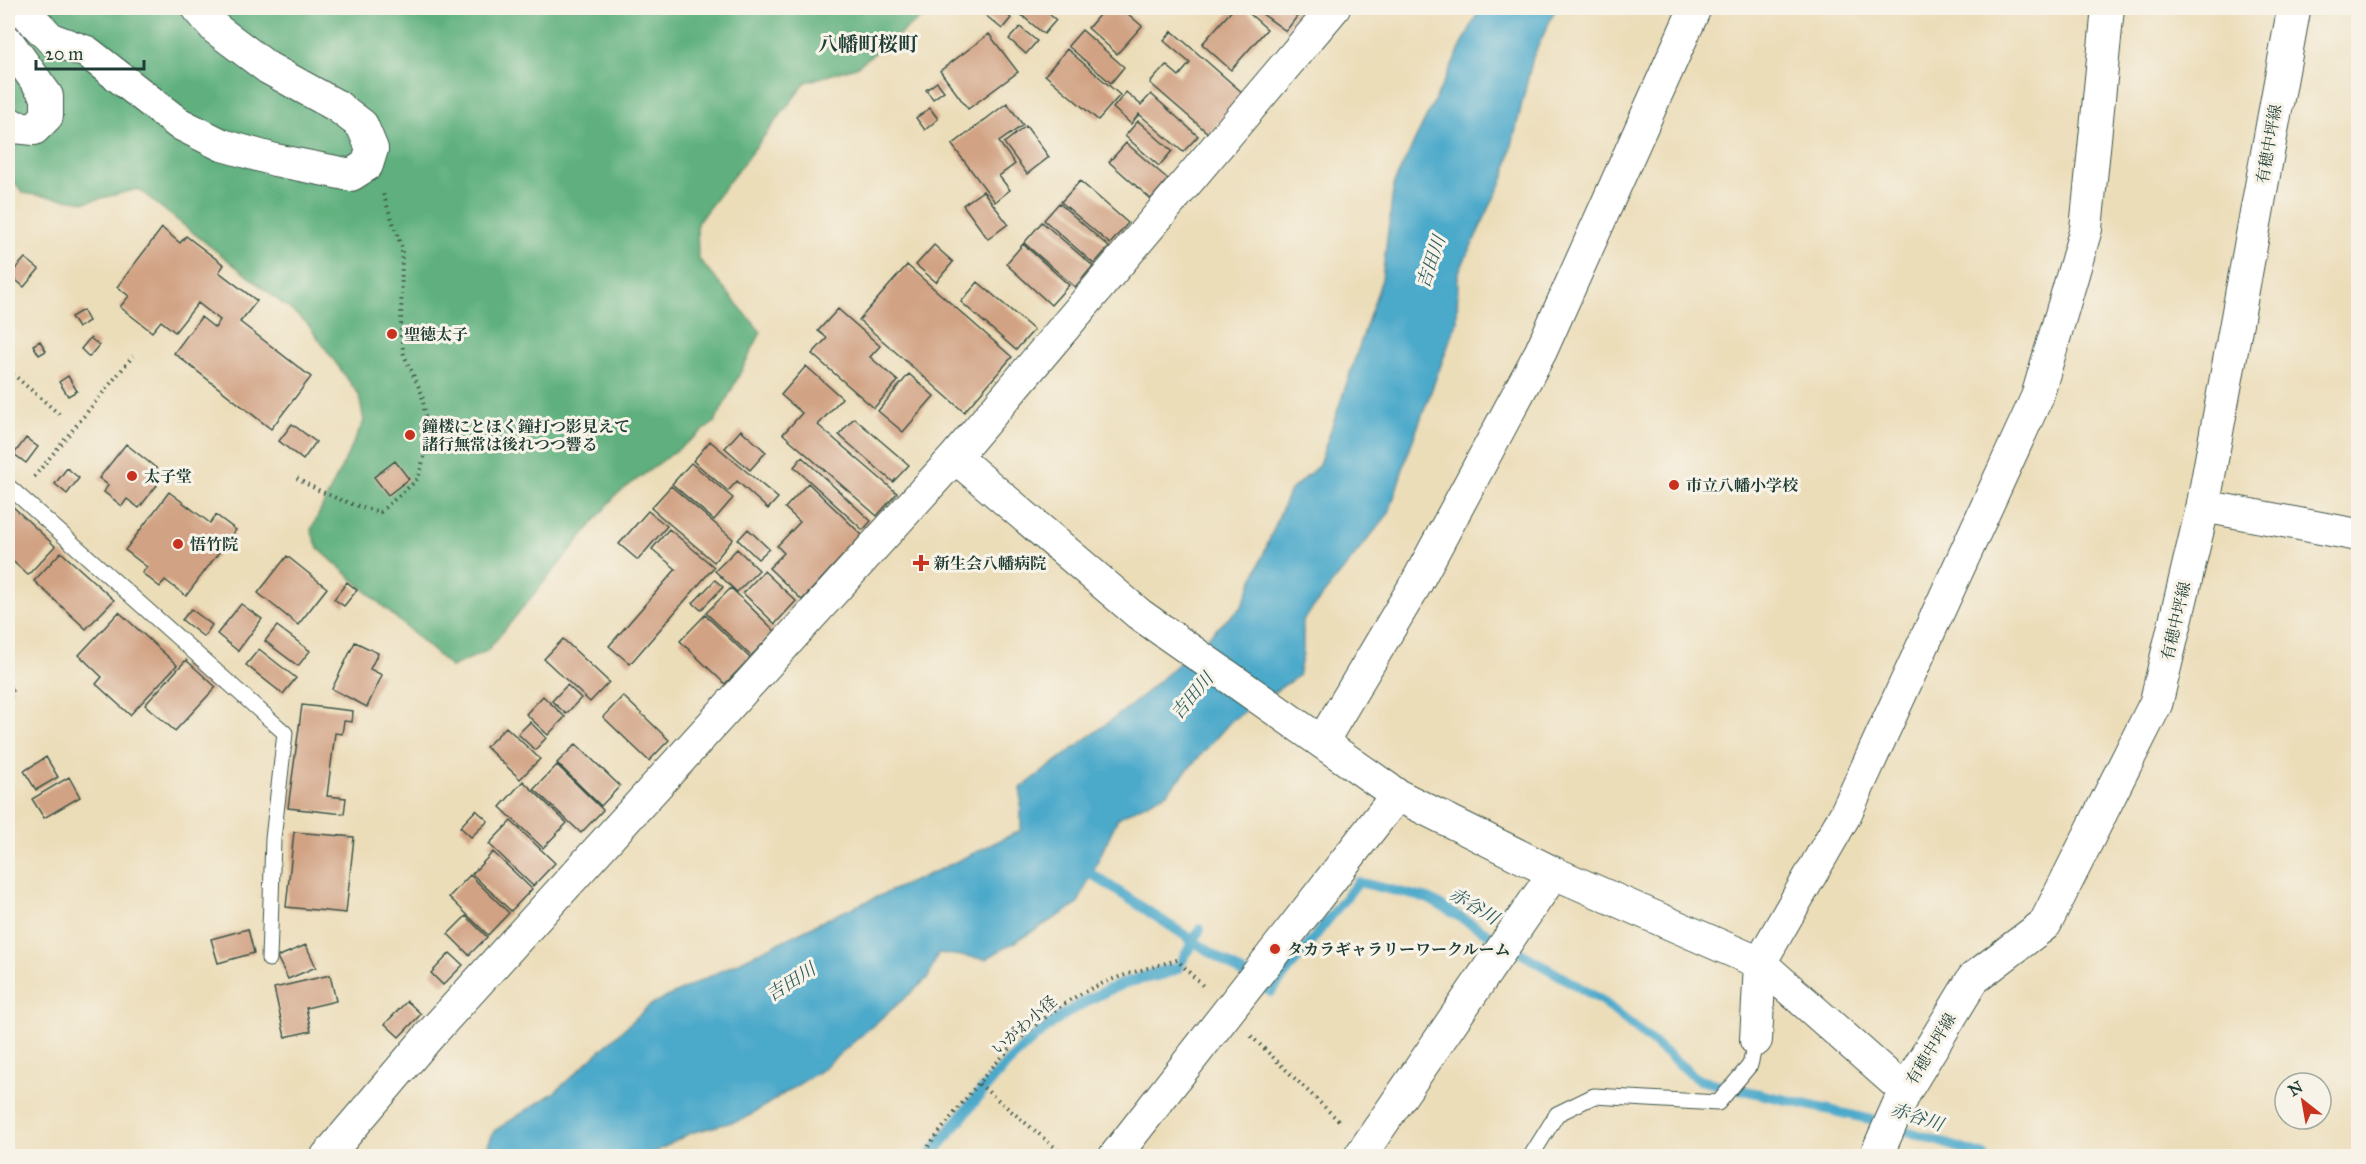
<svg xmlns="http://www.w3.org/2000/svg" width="2366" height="1164" font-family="'IM FELL Great Primer','Noto Serif JP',serif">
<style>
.forest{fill:#5fb07e;stroke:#3f7659;stroke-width:1.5}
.water{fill:#4ca9ca;stroke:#36737f;stroke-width:1.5}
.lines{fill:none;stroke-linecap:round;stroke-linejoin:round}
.stream{stroke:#4ca9ca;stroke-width:10}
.building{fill:#d1a283}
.lane-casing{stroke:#3e5548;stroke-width:17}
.street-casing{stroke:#3e5548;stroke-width:34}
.secondary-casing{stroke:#3e5548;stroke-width:35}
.path{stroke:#3e5548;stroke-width:4;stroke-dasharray:1.5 4.5;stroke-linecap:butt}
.lane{stroke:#fff;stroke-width:15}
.street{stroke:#fff;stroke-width:32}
.secondary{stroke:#fff;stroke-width:33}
.poi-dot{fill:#c8321e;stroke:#f7f3e8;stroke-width:2}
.labels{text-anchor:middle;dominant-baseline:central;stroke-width:6;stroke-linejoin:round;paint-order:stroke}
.street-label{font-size:16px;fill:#1f3d34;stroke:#f7f3e8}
.poi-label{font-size:16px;font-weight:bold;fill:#1f3d34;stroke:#f7f3e8;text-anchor:start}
.water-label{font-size:18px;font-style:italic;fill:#2c5d61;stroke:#f7f3e8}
.quarter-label{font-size:20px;font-weight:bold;fill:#1f3d34;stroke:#f7f3e8}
</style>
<rect width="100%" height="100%" fill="#f7f3e8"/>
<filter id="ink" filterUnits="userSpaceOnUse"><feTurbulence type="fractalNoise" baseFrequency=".0167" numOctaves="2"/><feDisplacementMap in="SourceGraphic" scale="12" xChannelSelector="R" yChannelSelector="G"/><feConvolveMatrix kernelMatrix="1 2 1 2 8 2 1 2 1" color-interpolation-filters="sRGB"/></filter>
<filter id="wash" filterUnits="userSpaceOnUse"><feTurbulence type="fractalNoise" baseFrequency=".008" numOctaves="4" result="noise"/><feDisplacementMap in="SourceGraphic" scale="24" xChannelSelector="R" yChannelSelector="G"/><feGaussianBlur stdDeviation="1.35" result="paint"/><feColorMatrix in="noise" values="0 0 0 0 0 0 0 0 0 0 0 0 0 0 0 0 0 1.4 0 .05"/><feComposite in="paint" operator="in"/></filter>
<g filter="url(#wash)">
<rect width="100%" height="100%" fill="#ecddb9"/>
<!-- forest -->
<path class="forest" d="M 8,8 L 926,8 L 922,17 L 856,67 L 806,82 L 697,223 L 698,258 L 761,332 L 715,422 L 616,495 L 487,651 L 451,667 L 318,548 L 311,530 L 364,421 L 359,395 L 307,323 L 138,189 L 86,202 L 23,193 L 8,174 Z"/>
<!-- water -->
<path class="water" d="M 1480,8 L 1556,8 L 1533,57 L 1505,175 L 1458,274 L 1457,322 L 1408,453 L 1389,513 L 1303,620 L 1303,654 L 1298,676 L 1231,721 L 1167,793 L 1118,818 L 1077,905 L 986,959 L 938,953 L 928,978 L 820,1071 L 744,1119 L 690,1133 L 648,1156 L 483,1156 L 494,1131 L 555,1092 L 649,1006 L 831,917 L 941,869 L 1021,830 L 1021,788 L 1134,703 L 1242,606 L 1289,492 L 1319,465 L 1382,279 L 1394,183 Z"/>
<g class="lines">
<!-- stream -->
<path class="stream" d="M 1081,867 L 1271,992 L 1358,882 L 1429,899 L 1601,1000 L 1699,1080 L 1873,1120 L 1984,1156
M 1172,969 L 1178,968 L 1200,929
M 929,1156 C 989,1080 1045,1005 1142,977 C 1154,974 1166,968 1178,968 C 1167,976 1142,978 1127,983 C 1111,988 1095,997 1081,1005 C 1019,1039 975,1101 932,1156"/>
</g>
<g id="blocks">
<!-- building -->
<path class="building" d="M 987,8 L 999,8 L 1011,18 L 1002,29 L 983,13 Z
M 1013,8 L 1042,8 L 1056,20 L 1044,34 Z
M 1105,8 L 1121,8 L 1142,26 L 1117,54 L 1088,28 Z
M 1234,8 L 1243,8 L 1267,29 L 1231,70 L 1202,44 Z
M 1254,8 L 1299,8 L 1302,10 L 1286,31 Z
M 1020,27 L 1037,41 L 1026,54 L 1009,39 Z
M 1082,30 L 1124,67 L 1111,83 L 1068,46 Z
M 1172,31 L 1244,94 L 1209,134 L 1150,83 L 1166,65 L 1179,76 L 1190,63 L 1164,41 Z
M 989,34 L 1018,72 L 968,109 L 940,71 Z
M 1067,49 L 1120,95 L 1098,120 L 1045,75 Z
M 937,82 L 944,91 L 933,99 L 926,90 Z
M 1126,92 L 1141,105 L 1151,94 L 1198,136 L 1183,152 L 1139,114 L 1131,124 L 1113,108 Z
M 1007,103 L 1023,125 L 999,142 L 1015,164 L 999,176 L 1010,190 L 995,202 L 952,145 Z
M 930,108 L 938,119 L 925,130 L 916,118 Z
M 1138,121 L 1172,151 L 1159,166 L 1125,136 Z
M 1026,126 L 1049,157 L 1027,174 L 1004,143 Z
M 1126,143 L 1168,179 L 1151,199 L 1109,162 Z
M 1080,181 L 1128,223 L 1110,244 L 1061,202 Z
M 983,191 L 1008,224 L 988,239 L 963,205 Z
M 1059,203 L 1109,247 L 1094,264 L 1044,220 Z
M 1042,222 L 1093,266 L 1075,287 L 1024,243 Z
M 162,228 L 180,243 L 186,236 L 224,265 L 219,272 L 257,301 L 240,322 L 311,377 L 271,429 L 174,353 L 201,317 L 215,328 L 220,320 L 198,303 L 175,332 L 161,321 L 152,332 L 120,307 L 129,296 L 117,287 Z
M 1023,244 L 1069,285 L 1051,305 L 1006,264 Z
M 934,245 L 953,262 L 936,282 L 916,265 Z
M 25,258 L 39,269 L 24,287 L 10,275 Z
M 907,265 L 1012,357 L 964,412 L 859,320 Z
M 978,282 L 1034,330 L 1016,350 L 961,302 Z
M 838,309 L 880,346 L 870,357 L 898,381 L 874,408 L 812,354 L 827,338 L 818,331 Z
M 83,310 L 89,321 L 78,328 L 71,317 Z
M 90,338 L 99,345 L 89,357 L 81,349 Z
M 40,341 L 46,351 L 39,355 L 33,345 Z
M 806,366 L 842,398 L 818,425 L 897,493 L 877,516 L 783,434 L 802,413 L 781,395 Z
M 909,374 L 934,396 L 903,432 L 878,411 Z
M 68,376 L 77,391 L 68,396 L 59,382 Z
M 854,418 L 909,465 L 893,482 L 839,435 Z
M 292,424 L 316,442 L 303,460 L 279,441 Z
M 741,430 L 766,452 L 750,470 L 725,448 Z
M 26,438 L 38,447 L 26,463 L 14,454 Z
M 710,441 L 778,498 L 768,509 L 737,481 L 728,491 L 693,461 Z
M 126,444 L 165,475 L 139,508 L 127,499 L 122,506 L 104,492 L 108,485 L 99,478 Z
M 802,457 L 871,521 L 863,530 L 794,467 Z
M 395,461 L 409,479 L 388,495 L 374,477 Z
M 691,463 L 733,498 L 714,520 L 672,484 Z
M 67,468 L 79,478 L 67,494 L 55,484 Z
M 808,483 L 862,535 L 802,600 L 769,568 L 784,553 L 777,546 L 800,522 L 785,508 Z
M 671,486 L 733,539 L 714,562 L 651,508 Z
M 169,492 L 210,523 L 216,515 L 236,530 L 186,596 L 165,580 L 160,587 L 142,573 L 147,567 L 125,550 Z
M 8,502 L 55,546 L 28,575 L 8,557 Z
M 648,511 L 667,526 L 638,560 L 619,544 Z
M 669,529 L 714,567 L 630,664 L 609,646 L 676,569 L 652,549 Z
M 748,529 L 769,549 L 758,559 L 738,540 Z
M 737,549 L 759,570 L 737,592 L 715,571 Z
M 61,552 L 114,600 L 86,629 L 34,581 Z
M 287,556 L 327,588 L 298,625 L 258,593 Z
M 764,571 L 796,601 L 775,624 L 743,593 Z
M 715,580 L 723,587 L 701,610 L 693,603 Z
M 347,582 L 357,590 L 344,606 L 334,599 Z
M 731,588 L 775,631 L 751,656 L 706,613 Z
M 241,604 L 262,619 L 238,651 L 217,634 Z
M 191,609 L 212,625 L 204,637 L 182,620 Z
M 119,612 L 177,665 L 130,715 L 96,684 L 102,677 L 79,655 Z
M 705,615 L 750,658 L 725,684 L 680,641 Z
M 277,626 L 310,651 L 298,666 L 265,641 Z
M 563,639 L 609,682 L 590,702 L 544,659 Z
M 355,642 L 378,653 L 370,669 L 382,675 L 367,707 L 332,689 Z
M 259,649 L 296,678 L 283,694 L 246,665 Z
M 186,660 L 216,687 L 175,731 L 145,705 Z
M 8,682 L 13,691 L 8,694 Z
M 567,685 L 581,698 L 566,714 L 552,701 Z
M 543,696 L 565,717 L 548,735 L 526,714 Z
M 623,696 L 669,740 L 649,761 L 603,717 Z
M 302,705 L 353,711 L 352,722 L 344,721 L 342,734 L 335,733 L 327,796 L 346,798 L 344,814 L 288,808 Z
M 530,722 L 546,738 L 535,750 L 518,734 Z
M 506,727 L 540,759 L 520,779 L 486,747 Z
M 576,744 L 620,786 L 601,806 L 557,763 Z
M 46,757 L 58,777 L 36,790 L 24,771 Z
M 557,765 L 603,810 L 581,833 L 534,789 Z
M 69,777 L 80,797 L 44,818 L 32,799 Z
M 523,781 L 567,823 L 543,848 L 500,807 Z
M 476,810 L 488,821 L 471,837 L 460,827 Z
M 511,821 L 555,863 L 533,886 L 489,844 Z
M 294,832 L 354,837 L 346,913 L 286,907 Z
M 493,852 L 532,889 L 511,911 L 472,874 Z
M 470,875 L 509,913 L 488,935 L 449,897 Z
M 466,916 L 487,937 L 469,955 L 448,934 Z
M 248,929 L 254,953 L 218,963 L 211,939 Z
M 306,945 L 316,967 L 288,979 L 277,957 Z
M 450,953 L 463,965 L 443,985 L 431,973 Z
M 330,975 L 336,1001 L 306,1008 L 311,1031 L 285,1037 L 274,988 Z
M 407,1001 L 421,1014 L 399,1037 L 385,1024 Z"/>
</g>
</g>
<g filter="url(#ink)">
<use href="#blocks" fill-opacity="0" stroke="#3e5548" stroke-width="1.5"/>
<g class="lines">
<!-- lane casing -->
<g class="lane-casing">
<path id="lane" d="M 8,486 L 285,733 L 273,839 L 269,959
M 1531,1156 L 1557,1114 L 1594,1096 L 1718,1103 L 1750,1065 L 1756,1040"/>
</g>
<!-- street casing -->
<g class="street-casing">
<path id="street" d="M 21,8 L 51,39 L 87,52 L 178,123 L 222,145 L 275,160 L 351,175 L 367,165 L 372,149 L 362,125 L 337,106 L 268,68 L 216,29 L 198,8
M 8,42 L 47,96 L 47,116 L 34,129 L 15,127 L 8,122
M 955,457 L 1139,614 L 1397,795 L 1554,873 L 1760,963 L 1905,1091
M 2203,506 L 2358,535
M 1322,742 L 1417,582 L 1541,351 L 1695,8
M 1756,1040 L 1760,963 L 1845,815 L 2037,397 L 2086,229 L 2108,8
M 327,1156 L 429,1036 L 955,457 L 1334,8
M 1115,1156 L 1397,795
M 1360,1156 L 1554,873"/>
</g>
<!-- secondary casing -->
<g class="secondary-casing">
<path id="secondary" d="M 1876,1156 L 1905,1091 L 1973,979 L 2045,924 L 2156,703 L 2203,506 L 2294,8"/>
</g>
<!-- path -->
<path class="path" d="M 8,370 L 59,414
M 34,477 L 133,356
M 297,478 C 322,494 351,505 380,512 L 418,479 L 424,457 L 425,415 L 422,394 L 404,355 L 401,336 L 402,248 L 383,194
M 1251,1036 L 1341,1123
M 979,1084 L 1065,1156
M 921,1156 C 974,1088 1027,1012 1111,980 C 1132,972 1155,966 1177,960 L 1205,988"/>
<!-- lane -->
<use href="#lane" class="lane"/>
<!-- street -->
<use href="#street" class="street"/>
<!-- secondary -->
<use href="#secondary" class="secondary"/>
</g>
</g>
<!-- markers -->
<g class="poi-dot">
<circle cx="392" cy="334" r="6"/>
<circle cx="410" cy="435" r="6"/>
<circle cx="132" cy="476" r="6"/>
<circle cx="1674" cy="485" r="6"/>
<circle cx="178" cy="544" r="6"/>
<path d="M918 554h6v6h6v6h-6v6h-6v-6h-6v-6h6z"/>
<circle cx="1275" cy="949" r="6"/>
</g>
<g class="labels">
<!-- street labels -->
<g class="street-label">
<text transform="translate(2269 144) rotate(-80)">有穂中坪線</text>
<text transform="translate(2176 621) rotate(-77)">有穂中坪線</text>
<text transform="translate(1024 1025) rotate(-41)">いがわ小径</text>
<text transform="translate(1931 1049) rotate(-59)">有穂中坪線</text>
</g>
<!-- poi labels -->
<g class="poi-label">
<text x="404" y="334">聖徳太子</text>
<text x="422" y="426">鐘楼にとほく鐘打つ影見えて<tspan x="422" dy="18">諸行無常は後れつつ響る</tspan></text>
<text x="144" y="476">太子堂</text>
<text x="1686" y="485">市立八幡小学校</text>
<text x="190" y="544">悟竹院</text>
<text x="934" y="563">新生会八幡病院</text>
<text x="1287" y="949">タカラギャラリーワークルーム</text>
</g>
<!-- water labels -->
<g class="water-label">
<text transform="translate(1431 262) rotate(-71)">吉田川</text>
<text transform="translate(1192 696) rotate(-50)">吉田川</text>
<text transform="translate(1474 906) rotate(31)">赤谷川</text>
<text transform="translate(791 982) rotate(-33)">吉田川</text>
<text transform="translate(1917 1117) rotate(18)">赤谷川</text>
</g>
<!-- quarter labels -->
<g class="quarter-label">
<text x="868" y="44">八幡町桜町</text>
</g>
</g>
<!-- margin -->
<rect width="2366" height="1164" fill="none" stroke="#f7f3e8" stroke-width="30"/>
<!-- north arrow -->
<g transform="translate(2303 1101) rotate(329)"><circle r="28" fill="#f7f3e8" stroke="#a1aaa0" stroke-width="1.5"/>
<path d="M0-4.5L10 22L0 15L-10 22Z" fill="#c8321e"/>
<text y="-9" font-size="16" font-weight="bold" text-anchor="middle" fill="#1f3d34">N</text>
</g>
<!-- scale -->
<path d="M36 60v9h108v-9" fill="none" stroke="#1f3d34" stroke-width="3"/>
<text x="45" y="60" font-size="18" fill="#1f3d34" stroke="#f7f3e8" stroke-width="4.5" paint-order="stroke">20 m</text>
</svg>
